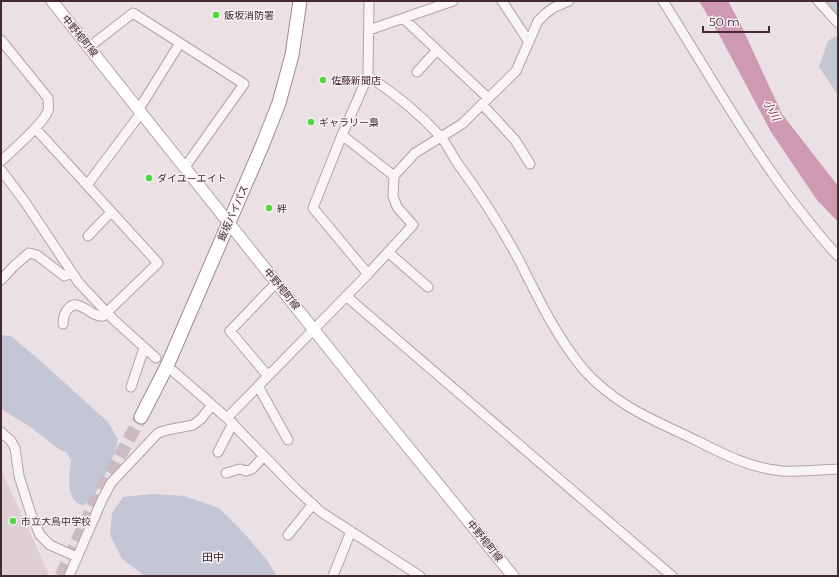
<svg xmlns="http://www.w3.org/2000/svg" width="839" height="577" font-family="Montserrat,'Noto Sans JP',sans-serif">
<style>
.built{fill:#ddcfd4}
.green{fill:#c2c6d5}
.water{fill:#cd9ab1}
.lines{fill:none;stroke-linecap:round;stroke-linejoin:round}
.highway-tunnel{stroke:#cabcc1;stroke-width:13;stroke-dasharray:13 6;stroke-linecap:butt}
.minor-casing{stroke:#b2a2a8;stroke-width:11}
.major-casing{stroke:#b8a0a9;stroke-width:13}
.highway-casing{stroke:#a38892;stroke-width:15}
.minor{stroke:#f9f5f6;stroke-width:9}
.major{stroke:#fff;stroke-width:11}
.highway{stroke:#fff;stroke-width:13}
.poi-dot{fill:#51d83e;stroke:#f8f1f4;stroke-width:1.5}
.labels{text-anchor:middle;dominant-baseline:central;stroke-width:3;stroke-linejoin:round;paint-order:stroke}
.poi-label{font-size:10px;fill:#442832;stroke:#f8f1f4;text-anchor:start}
.street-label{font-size:10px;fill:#442832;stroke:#f8f1f4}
.water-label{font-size:11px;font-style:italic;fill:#7b2f4f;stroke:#f8f1f4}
.neighbourhood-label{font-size:11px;fill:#351a23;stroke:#f8f1f4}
</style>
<rect width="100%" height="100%" fill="#ebe1e5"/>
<!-- built -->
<path class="built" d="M 1,470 L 48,572 L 47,576 L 1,576 Z"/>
<!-- green -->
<path class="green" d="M 811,1 L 838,1 L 838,30 Z
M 838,35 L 838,95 L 819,67 L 828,41 Z
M 1,335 L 11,336 L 36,357 L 108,422 L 118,439 L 115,453 L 107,467 L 105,475 L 94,496 L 84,505 L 79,504 L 73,499 L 70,490 L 69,479 L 71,460 L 66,452 L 60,450 L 29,426 L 1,409 Z
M 152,494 L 184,496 L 219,508 L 244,533 L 266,559 L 277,576 L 145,576 L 122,559 L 110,535 L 112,513 L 123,497 Z"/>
<!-- water -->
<path class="water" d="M 699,1 L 728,1 L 741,25 L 782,114 L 838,186 L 838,222 L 817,200 L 771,132 L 721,38 Z"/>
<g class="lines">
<!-- highway-tunnel -->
<path class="highway-tunnel" d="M 61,576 L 95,502 L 141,417"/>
<!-- minor casing -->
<g class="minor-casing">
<path id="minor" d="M 502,1 L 529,42
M 663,1 C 704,66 742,133 788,195 C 804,216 820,237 838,256
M 818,1 L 838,23
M 403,18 L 488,98
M 369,30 L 453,1
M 1,40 L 48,98 C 48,102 49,107 48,111 C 44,123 12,151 1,161
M 89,47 L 133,13 L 244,84 L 185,167
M 417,72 L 437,50
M 368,76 C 394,93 419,113 440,136 C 447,144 452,155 458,164 C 481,195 501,227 519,260 C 538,298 557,338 584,370 C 614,403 646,417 685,435 C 716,450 747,468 782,471 C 801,472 820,470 838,469
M 482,104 L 515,140 L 530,164
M 139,109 L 180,43
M 35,128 L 158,263 L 103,316 C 91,318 78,296 68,309 C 64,313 63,318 63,324
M 342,135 L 394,176
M 1,170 L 25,202 L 79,283 L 114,320 L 156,358
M 87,185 L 141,113
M 88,236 L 111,212
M 388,252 L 428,287
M 368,274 L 313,208 L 342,135 L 368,76 L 369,1
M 1,280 L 14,266 L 29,253 L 37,255 L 64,276 L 71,273
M 346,296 L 672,576
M 173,371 L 227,418 L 295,488 L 321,512 L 420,576
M 268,376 L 230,331 L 277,282
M 258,386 L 288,440
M 131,387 L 144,348
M 227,418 L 368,274 L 413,225 L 397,207 L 393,196 L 394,176 L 415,153 L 462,124 L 516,71 L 538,21 L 545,14 L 553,8 L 569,1
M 1,432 L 11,441 L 15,448 L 19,476 L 31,514 L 40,535 L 50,545 L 77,557
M 218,452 L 233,423
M 226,473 L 240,469 L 246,471 L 252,469 L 264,456
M 288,535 L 313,504
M 69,576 L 102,500 L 111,483 L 158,433 L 167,430 L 193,425 L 201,419 L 212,405
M 333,576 L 351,531"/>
</g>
<!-- major casing -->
<g class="major-casing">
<path id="major" d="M 52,1 L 377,409 L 513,576"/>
</g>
<!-- highway casing -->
<g class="highway-casing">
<path id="highway" d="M 141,417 L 167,366 L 262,146 L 279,103 L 292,55 L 300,1"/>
</g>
<!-- minor -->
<use href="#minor" class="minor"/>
<!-- major -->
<use href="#major" class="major"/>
<!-- highway -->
<use href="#highway" class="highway"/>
</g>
<!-- markers -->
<g class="poi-dot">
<circle cx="216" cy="15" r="4"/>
<circle cx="323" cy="80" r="4"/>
<circle cx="311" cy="122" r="4"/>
<circle cx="149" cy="178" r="4"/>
<circle cx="269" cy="208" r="4"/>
<circle cx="13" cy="521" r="4"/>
</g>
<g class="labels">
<!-- poi labels -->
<g class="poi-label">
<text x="224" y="15">飯坂消防署</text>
<text x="331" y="80">佐藤新聞店</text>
<text x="319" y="122">ギャラリー梟</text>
<text x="157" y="178">ダイユーエイト</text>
<text x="277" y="208">絆</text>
<text x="21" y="521">市立大鳥中学校</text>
</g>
<!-- street labels -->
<g class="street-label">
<text transform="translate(80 36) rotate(51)">中野梍町線</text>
<text transform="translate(233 213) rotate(-66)">飯坂バイパス</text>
<text transform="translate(282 289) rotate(51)">中野梍町線</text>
<text transform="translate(485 541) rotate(51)">中野梍町線</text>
</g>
<!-- water labels -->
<g class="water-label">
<text transform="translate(772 110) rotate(62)">小川</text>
</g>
<!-- neighbourhood labels -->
<g class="neighbourhood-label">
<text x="213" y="557">田中</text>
</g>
</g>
<!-- border -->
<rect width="839" height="577" fill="none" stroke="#442832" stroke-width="4"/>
<!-- scale -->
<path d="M703 26v6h66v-6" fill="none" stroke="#442832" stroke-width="2"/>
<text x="709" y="26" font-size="12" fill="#442832" stroke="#f8f1f4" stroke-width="3" paint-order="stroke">50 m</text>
</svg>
